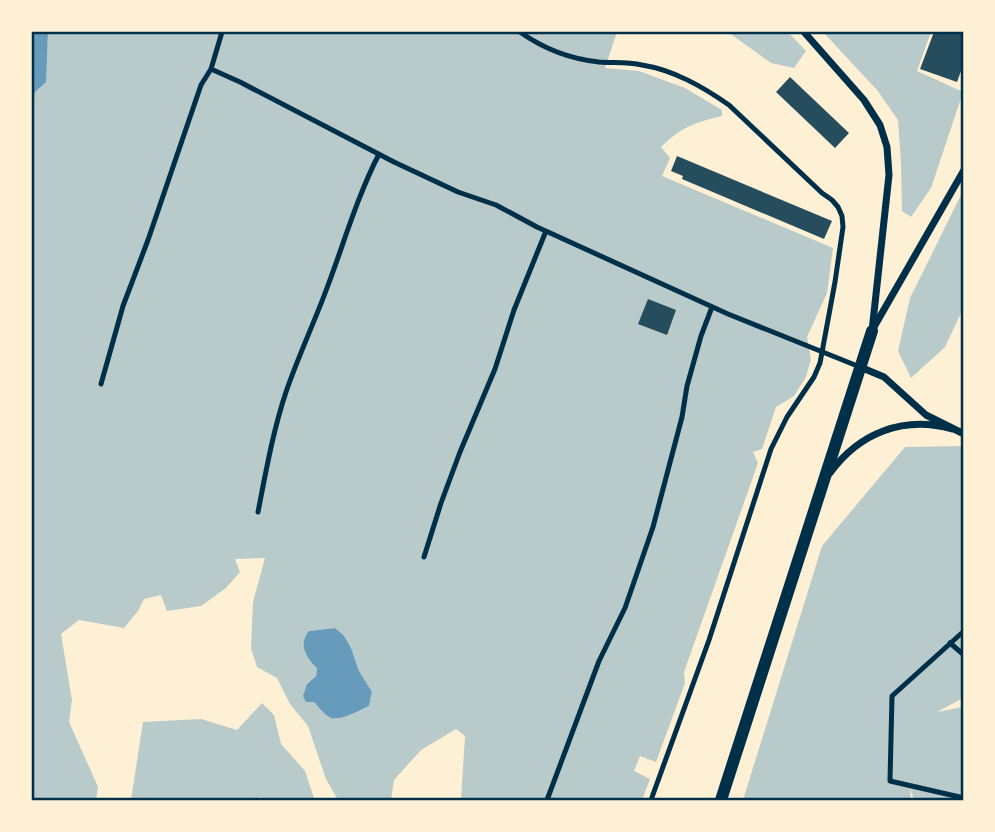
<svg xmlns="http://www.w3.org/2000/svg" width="995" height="832" font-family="Mulish,sans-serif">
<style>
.green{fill:#b9caca;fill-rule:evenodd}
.water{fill:#669bbc}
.building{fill:#264d5e}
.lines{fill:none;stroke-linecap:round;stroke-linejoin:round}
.service{stroke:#003049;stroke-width:5}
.minor{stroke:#003049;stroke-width:7}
.tertiary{stroke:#003049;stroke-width:12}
.neatline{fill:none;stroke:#003049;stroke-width:2.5}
</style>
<rect width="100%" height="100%" fill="#fdf0d5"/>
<!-- green -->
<path class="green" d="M 48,32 L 617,32 L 605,68 L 639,71 L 685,88 L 722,110 L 722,116 C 693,123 682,127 661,147 L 670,158 L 662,176 L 833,248 L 827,293 L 807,337 L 811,359 L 806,377 L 794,396 L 776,407 L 762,449 L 753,452 L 758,463 L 684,672 L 685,683 L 656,762 L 640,756 L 634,771 L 650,779 L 642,800 L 461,800 L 465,736 L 456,729 L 421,750 L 394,780 L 391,800 L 338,800 L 326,779 L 308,726 L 290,704 L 277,678 L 257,667 L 251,648 L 253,602 L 265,558 L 235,559 L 240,572 L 226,588 L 201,606 L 167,611 L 161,595 L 144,599 L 138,611 L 124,628 L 79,620 L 61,634 L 72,700 L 69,722 L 98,787 L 96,800 L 32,800 L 32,120 L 35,92 L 47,53 ZM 335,628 L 351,648 L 359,671 L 372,692 L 369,706 L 362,710 L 336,719 L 328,717 L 314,702 L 307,684 L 316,676 L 317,668 L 309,631 Z
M 728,32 L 788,32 L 806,51 L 794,68 L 771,63 Z
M 823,32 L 931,32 L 917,71 L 963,92 L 931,188 L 911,217 L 902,211 L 901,163 L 898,120 L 877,90 Z
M 963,191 L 963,309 L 945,347 L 911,378 L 898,351 L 910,298 Z
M 960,446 L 963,448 L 963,698 L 937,712 L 963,707 L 963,800 L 914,800 L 910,788 L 911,800 L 743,800 L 822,546 L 905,447 Z
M 262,703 L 274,715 L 281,744 L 305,771 L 314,798 L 312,800 L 269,800 L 260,797 L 258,800 L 131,800 L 143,722 L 201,719 L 237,730 Z"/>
<!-- water -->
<path class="water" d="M 32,32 L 48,32 L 46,82 L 35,92 L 32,120 Z
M 335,628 L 344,636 L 351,648 L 359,671 L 372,692 L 369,706 C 361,710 340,721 331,718 C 324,715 319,707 314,702 L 306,702 L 303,696 L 307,684 L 316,676 L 317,668 C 306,658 298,644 309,631 Z"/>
<!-- building -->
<path class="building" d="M 934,32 L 964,32 L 964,63 L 957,82 L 920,69 Z
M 790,77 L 849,133 L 835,148 L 776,92 Z
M 677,156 L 832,221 L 824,239 L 682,179 L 683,176 L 671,171 Z
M 648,299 L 676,310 L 667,335 L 638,324 Z"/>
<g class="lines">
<!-- service -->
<path class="service" d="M 520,32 C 544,49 570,59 599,62 C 614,63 628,62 642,65 C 674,70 703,87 729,105 L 822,193 L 832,200 L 838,207 L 842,216 L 843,227 L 835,282 L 820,363 L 814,377 L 787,417 L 771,449 L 709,640 L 651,800
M 211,69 L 240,82 L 394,162 L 458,192 L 496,205 L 537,227 L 728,314 L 860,367
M 101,384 L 123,306 L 148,240 L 201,85 L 211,69 L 222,32
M 258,512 C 266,471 273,431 286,392 C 298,357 314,323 327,288 C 344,243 357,197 379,154
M 424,557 L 441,503 L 460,452 L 495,369 L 514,310 L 546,231
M 964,631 L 892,696 L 890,781 L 964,798
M 950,643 L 964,655
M 547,800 L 599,661 L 625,608 L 653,527 L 682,417 L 687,386 L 701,336 L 712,307"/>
<!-- minor -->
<path class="minor" d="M 804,32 L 864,100 L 880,125 L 887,147 L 889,175 L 872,331
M 874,327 L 964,170
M 860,367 L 884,377 L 926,415 L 964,434
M 830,473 C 859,433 904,415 952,429"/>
<!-- tertiary -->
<path class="tertiary" d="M 721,800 L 872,331"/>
</g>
<!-- border -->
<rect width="995" height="832" fill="none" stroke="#fdf0d5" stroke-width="66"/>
<rect x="33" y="33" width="929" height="766" class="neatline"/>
</svg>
